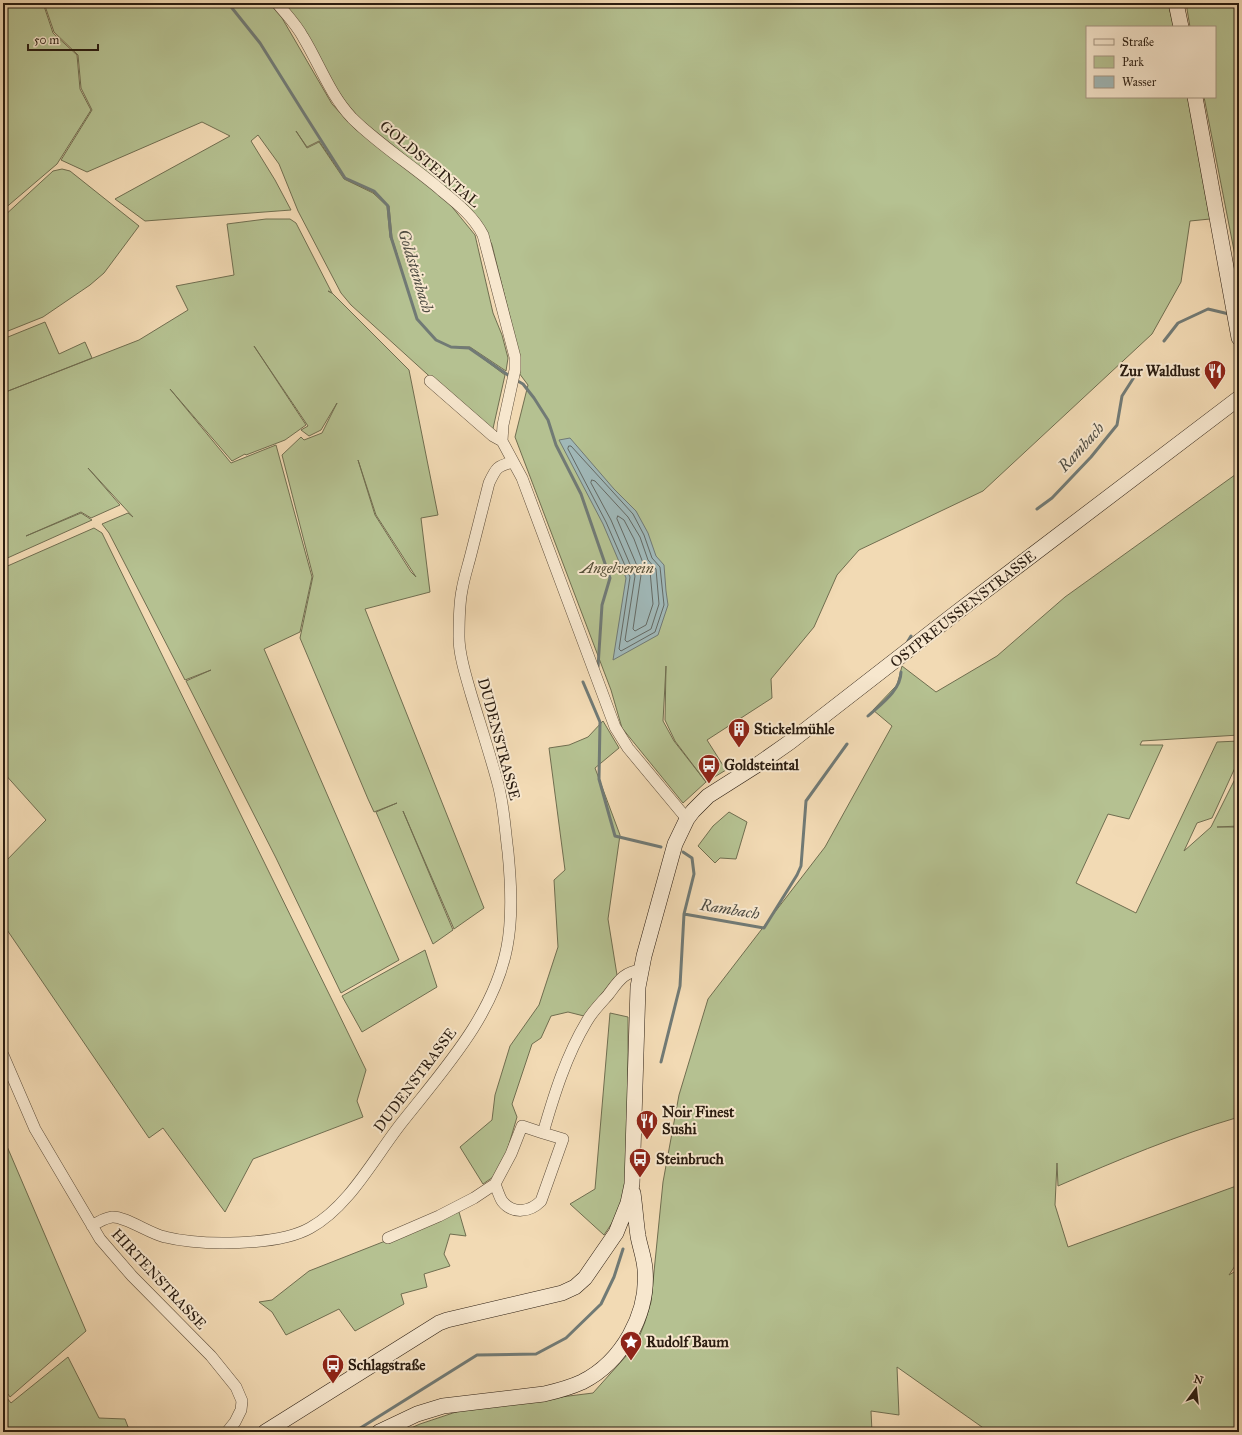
<svg xmlns="http://www.w3.org/2000/svg" width="1242" height="1435" font-family="'IM FELL Great Primer',serif">
<style>
.green{fill:#b5c191;stroke:#706e50;fill-rule:evenodd}
.water{fill:#a0b8b8;stroke:#717a75}
.lines{fill:none;stroke-linecap:round;stroke-linejoin:round}
.shore{stroke:#656a64;stroke-width:1}
.stream{stroke:#717a75;stroke-width:3}
.minor-casing{stroke:#5c4c39;stroke-width:12}
.secondary-casing{stroke:#2a1c10;stroke-width:16}
.minor{stroke:#f7e7ce;stroke-width:11}
.secondary{stroke:#f7e7ce;stroke-width:15}
.labels{text-anchor:middle;dominant-baseline:central;stroke-width:4;stroke-linejoin:round;paint-order:stroke}
.street-label{font-size:15px;fill:#2a1c10;stroke:#f7e7ce}
.poi-label{font-size:15px;font-weight:bold;fill:#2a1c10;stroke:#f7e7ce;text-anchor:start}
.park-label{font-size:15px;font-style:italic;fill:#544e37;stroke:#f7e7ce}
.water-label{font-size:16px;font-style:italic;fill:#4d4b42;stroke:#f7e7ce}
</style>
<rect width="100%" height="100%" fill="#f2dab4"/>
<filter id="stains"><feTurbulence type="fractalNoise" baseFrequency=".005" numOctaves="4"/><feColorMatrix values="0 0 0 0 .2 0 0 0 0 .09 0 0 0 0 .02 0 0 0 .5 -.17"/></filter>
<radialGradient id="worn" r=".72"><stop offset=".6" stop-color="#630" stop-opacity="0"/><stop offset="1" stop-color="#630" stop-opacity=".3"/></radialGradient>
<!-- green -->
<path class="green" d="M 3,3 L 43,3 L 53,33 L 77,55 L 80,89 L 91,110 L 57,164 L 3,210 Z
M 44,3 L 269,3 L 282,18 L 332,104 L 355,129 L 414,173 L 448,202 L 475,235 L 493,313 L 502,335 L 508,358 L 506,371 L 470,347 L 459,347 L 469,348 L 505,375 L 492,433 L 351,305 L 341,293 L 298,211 L 279,164 L 258,135 L 251,141 L 275,180 L 291,210 L 145,221 L 115,199 L 230,136 L 202,122 L 87,172 L 61,160 L 92,110 L 81,88 L 78,55 L 54,32 ZM 296,131 L 307,147 L 319,141 L 345,179 L 373,192 L 389,206 L 392,238 L 397,254 L 390,237 L 387,206 L 373,193 L 344,179 L 319,142 L 307,148 Z
M 284,3 L 1168,3 L 1174,27 L 1087,27 L 1087,97 L 1188,97 L 1210,219 L 1190,221 L 1181,282 L 1152,334 L 983,491 L 859,550 L 837,575 L 814,627 L 771,679 L 772,698 L 707,740 L 726,770 L 706,782 L 675,741 L 665,720 L 666,666 L 663,721 L 674,741 L 706,782 L 683,803 L 622,728 L 611,690 L 515,437 L 528,385 L 519,373 L 518,350 L 492,245 L 484,227 L 436,180 L 359,118 L 345,101 L 333,83 Z
M 1186,3 L 1239,3 L 1239,276 L 1204,97 L 1215,97 L 1215,27 L 1190,27 Z
M 62,169 L 70,171 L 139,226 L 104,273 L 90,285 L 43,317 L 3,333 L 3,264 L 7,268 L 3,261 L 3,217 L 53,171 Z
M 266,219 L 290,219 L 296,223 L 332,293 L 328,291 L 332,293 L 409,370 L 438,515 L 421,518 L 430,592 L 365,609 L 484,908 L 454,929 L 403,811 L 453,930 L 433,944 L 376,812 L 397,803 L 374,812 L 368,799 L 300,638 L 313,576 L 282,455 L 301,437 L 304,440 L 322,433 L 337,403 L 321,430 L 309,436 L 301,430 L 308,426 L 254,346 L 306,425 L 285,440 L 246,455 L 245,454 L 232,461 L 170,389 L 231,463 L 276,445 L 312,577 L 300,632 L 264,649 L 399,960 L 341,993 L 276,858 L 186,681 L 211,670 L 185,680 L 109,533 L 102,524 L 128,513 L 133,517 L 88,468 L 120,505 L 91,518 L 81,512 L 26,536 L 81,513 L 92,520 L 3,560 L 3,393 L 139,340 L 188,310 L 176,286 L 234,275 L 227,224 ZM 358,460 L 376,515 L 416,577 L 411,572 L 375,515 Z
M 45,322 L 59,354 L 85,342 L 92,358 L 3,393 L 3,339 Z
M 1239,472 L 1239,735 L 1142,741 L 1140,745 L 1163,745 L 1129,819 L 1108,814 L 1076,883 L 1136,913 L 1217,742 L 1239,741 L 1239,759 L 1212,818 L 1197,823 L 1184,851 L 1211,827 L 1239,771 L 1239,826 L 1217,827 L 1239,827 L 1239,1117 C 1177,1135 1118,1160 1058,1186 L 1057,1163 L 1055,1205 L 1068,1247 L 1239,1185 L 1239,1260 L 1229,1275 L 1239,1269 L 1239,1432 L 989,1432 L 897,1367 L 899,1415 L 871,1411 L 872,1432 L 402,1432 L 420,1424 L 465,1409 L 593,1393 L 636,1345 L 645,1322 L 651,1302 L 663,1182 L 679,1095 L 708,999 L 825,847 L 892,726 L 873,710 L 897,685 L 902,666 L 936,692 L 997,656 L 1065,597 Z
M 94,528 L 102,533 L 334,1004 L 366,1070 L 357,1101 L 363,1117 L 253,1159 L 225,1212 L 163,1128 L 149,1138 L 3,924 L 3,864 L 46,820 L 3,772 L 3,568 Z
M 603,721 L 619,748 L 595,768 L 620,835 L 608,919 L 617,975 L 584,1016 L 568,1012 L 551,1016 L 541,1038 L 532,1044 L 512,1104 L 517,1117 L 507,1151 L 493,1177 L 483,1184 L 460,1147 L 492,1120 L 495,1095 L 510,1046 L 539,1005 L 558,947 L 554,880 L 565,870 L 549,748 L 569,745 L 588,737 Z
M 729,812 L 747,822 L 736,859 L 720,858 L 715,863 L 698,846 L 713,826 Z
M 425,950 L 437,987 L 362,1032 L 342,996 Z
M 610,1013 L 628,1017 L 628,1169 L 624,1195 L 618,1214 L 604,1235 L 570,1204 L 595,1189 Z
M 3,1137 L 86,1331 L 10,1397 L 3,1387 Z
M 459,1212 L 466,1236 L 450,1234 L 444,1254 L 450,1266 L 424,1274 L 427,1287 L 401,1294 L 404,1304 L 355,1331 L 339,1309 L 286,1335 L 272,1312 L 259,1302 L 272,1300 L 309,1271 Z
M 68,1357 L 99,1418 L 125,1419 L 130,1432 L 3,1432 L 3,1393 L 11,1403 Z"/>
<!-- water -->
<path class="water" d="M 570,438 L 614,489 L 636,511 L 648,533 L 656,556 L 664,565 L 666,591 L 668,605 L 658,635 L 613,660 L 626,578 L 603,524 L 559,440 Z"/>
<g class="lines">
<!-- shore -->
<path class="shore" d="M 569,446 L 571,446 L 633,514 L 644,535 L 652,558 L 660,567 L 664,605 L 655,632 L 621,651 L 619,649 L 630,577 L 606,522 L 568,449 Z
M 592,480 L 595,481 L 628,517 L 640,537 L 648,560 L 656,569 L 659,604 L 651,629 L 627,642 L 625,640 L 635,576 L 611,520 L 591,483 Z
M 618,516 L 624,520 L 634,539 L 643,563 L 650,571 L 653,604 L 646,625 L 635,631 L 633,629 L 641,575 L 617,519 Z"/>
<!-- stream -->
<path class="stream" d="M 228,3 L 260,43 L 305,115 L 345,178 L 374,191 L 388,206 L 391,237 L 417,319 L 436,340 L 451,347 L 469,348 L 511,377
M 1164,341 L 1178,323 L 1208,309 L 1229,314
M 516,380 L 523,384 L 534,398 L 548,420 L 556,445 L 581,494 L 610,578 L 602,605 L 598,667
M 1037,509 L 1052,498 L 1091,457 L 1117,425 L 1122,396 L 1138,371
M 908,641 L 911,636
M 583,682 L 600,722 L 599,779 L 615,836 L 661,847
M 868,716 C 881,704 901,690 901,672
M 684,914 L 764,928 L 797,875 L 801,866 L 806,801 L 847,744
M 661,1062 L 680,986 L 684,914 L 694,874 L 692,858 L 683,852
M 354,1432 L 477,1355 L 536,1354 L 566,1338 L 601,1304 L 614,1277 L 623,1249"/>
<!-- minor casing -->
<g class="minor-casing">
<path id="minor" d="M 277,3 C 286,14 296,24 303,37 C 319,63 330,95 352,118 C 379,145 413,166 442,191 C 458,204 474,217 483,235 L 515,357 L 515,370 L 503,425 L 502,441 L 522,478 L 615,727 L 628,748 L 687,819
M 430,381 L 493,436 L 502,441
M 3,1055 L 35,1129 L 100,1239 L 132,1276 L 211,1356 L 236,1387 L 242,1401 L 241,1410 L 235,1422 L 227,1432
M 495,1184 C 497,1189 499,1196 502,1201 C 513,1215 530,1212 541,1201 L 563,1139 L 543,1133 C 554,1095 566,1056 587,1021 C 592,1012 601,1003 608,995 C 618,982 623,972 641,970
M 92,1226 C 98,1222 105,1218 112,1217 C 125,1216 150,1234 165,1237 C 201,1246 278,1246 310,1228 C 350,1206 375,1156 403,1121 C 444,1069 494,1015 507,947 C 513,916 511,883 508,852 C 505,830 504,806 498,784 C 490,754 480,724 471,694 C 466,676 459,656 459,637 C 459,622 459,605 462,590 C 464,578 468,566 471,554 C 477,530 483,507 489,483 C 496,468 497,466 513,462
M 388,1238 L 439,1216 L 474,1198 L 495,1184 L 511,1154 L 522,1126 L 543,1133"/>
</g>
<!-- secondary casing -->
<g class="secondary-casing">
<path id="secondary" d="M 1176,3 L 1181,27
M 1195,97 L 1239,338
M 265,1432 L 439,1323 L 447,1320 L 562,1293 L 575,1287 L 585,1278 L 616,1233 L 628,1203 L 632,1184 L 638,987 L 644,956 L 675,844 L 687,819 L 693,811 L 708,796 L 760,763 L 790,742 L 956,613 L 1239,398
M 379,1432 L 417,1414 L 443,1406 L 544,1394 C 557,1391 569,1388 582,1382 C 622,1362 649,1314 645,1269 C 644,1257 640,1247 638,1236 C 636,1222 635,1207 633,1193"/>
</g>
<!-- minor -->
<use href="#minor" class="minor"/>
<!-- secondary -->
<use href="#secondary" class="secondary"/>
</g>
<!-- icons -->
<defs>
<g id="restaurant-pin" transform="scale(1.15)"><path d="M0 17L-7.5 6A9.5 9.5 0 1 1 7.5 6Z" fill="#8f2418" stroke="#f7e7ce"/><path d="M-5-6h1v4h1v-4h1v4h1v-4h1v5L-1.5 .5V6h-2V.5L-5-1ZM5-6V6H3V1.5H1.5Q1.5-4 5-6Z" fill="#fff"/></g>
<g id="building-pin" transform="scale(1.15)"><path d="M0 17L-7.5 6A9.5 9.5 0 1 1 7.5 6Z" fill="#8f2418" stroke="#f7e7ce"/><path d="M-4-6H4V6H1V3H-1V6H-4ZM-2.5-4.3h1.7v1.8h-1.7ZM.8-4.3h1.7v1.8H.8ZM-2.5-1h1.7V.8h-1.7ZM.8-1h1.7V.8H.8Z" fill="#fff"/></g>
<g id="bus-pin" transform="scale(1.15)"><path d="M0 17L-7.5 6A9.5 9.5 0 1 1 7.5 6Z" fill="#8f2418" stroke="#f7e7ce"/><path d="M-5-6H5V4H4V6H2V4H-2V6H-4V4H-5ZM-3.5-4V0h7V-4ZM-3.5 1.2v1.5H-2V1.2ZM2 1.2v1.5H3.5V1.2Z" fill="#fff"/></g>
<g id="sight-pin" transform="scale(1.15)"><path d="M0 17L-7.5 6A9.5 9.5 0 1 1 7.5 6Z" fill="#8f2418" stroke="#f7e7ce"/><path d="M0-6L1.8-2.2L6-1.7L2.9 1.2L3.7 5.4L0 3.3L-3.7 5.4L-2.9 1.2L-6-1.7L-1.8-2.2Z" fill="#fff"/></g>
</defs>
<g fill-rule="evenodd">
<use href="#restaurant-pin" x="1215" y="371"/>
<use href="#building-pin" x="739" y="729"/>
<use href="#bus-pin" x="709" y="765"/>
<use href="#restaurant-pin" x="647" y="1121"/>
<use href="#bus-pin" x="640" y="1159"/>
<use href="#sight-pin" x="631" y="1342"/>
<use href="#bus-pin" x="333" y="1365"/>
</g>
<g class="labels">
<!-- street labels -->
<g class="street-label">
<text transform="translate(430 164) rotate(40)">GOLDSTEINTAL</text>
<text transform="translate(963 609) rotate(-38)">OSTPREUSSENSTRASSE</text>
<text transform="translate(499 739) rotate(75)">DUDENSTRASSE</text>
<text transform="translate(415 1080) rotate(-53)">DUDENSTRASSE</text>
<text transform="translate(159 1279) rotate(47)">HIRTENSTRASSE</text>
</g>
<!-- poi labels -->
<g class="poi-label">
<text x="1200" y="371" text-anchor="end">Zur Waldlust</text>
<text x="754" y="729">Stickelmühle</text>
<text x="724" y="765">Goldsteintal</text>
<text x="662" y="1112">Noir Finest<tspan x="662" dy="17">Sushi</tspan></text>
<text x="656" y="1159">Steinbruch</text>
<text x="646" y="1342">Rudolf Baum</text>
<text x="348" y="1365">Schlagstraße</text>
</g>
<!-- park labels -->
<g class="park-label">
<text x="617" y="568">Angelverein</text>
</g>
<!-- water labels -->
<g class="water-label">
<text transform="translate(416 271) rotate(73)">Goldsteinbach</text>
<text transform="translate(1081 447) rotate(-48)">Rambach</text>
<text transform="translate(730 909) rotate(9)">Rambach</text>
</g>
</g>
<!-- margin -->
<rect width="1242" height="1435" fill="none" stroke="#f2dab4" stroke-width="16"/>
<rect x="4" y="4" width="1234" height="1427" fill="none" stroke="#2a1c10" stroke-width="2"/>
<rect x="8" y="8" width="1226" height="1419" fill="none" stroke="#2a1c10"/>
<!-- legend -->
<rect x="1086" y="26" width="130" height="72" fill="#f7e7ce" stroke="#a59682"/>
<rect x="1094" y="39" width="20" height="6" fill="#f7e7ce" stroke="#a59682"/>
<text x="1122" y="46" font-size="12" fill="#2a1c10">Straße</text>
<rect x="1094" y="56" width="20" height="12" fill="#b5c191" stroke="#a59682"/>
<text x="1122" y="66" font-size="12" fill="#2a1c10">Park</text>
<rect x="1094" y="76" width="20" height="12" fill="#a0b8b8" stroke="#a59682"/>
<text x="1122" y="86" font-size="12" fill="#2a1c10">Wasser</text>
<!-- north arrow -->
<g transform="translate(1196 1389) rotate(15)" stroke="#f7e7ce" stroke-width="3" paint-order="stroke">
<path d="M0-3L7 15L0 10L-7 15Z" fill="#2a1c10"/>
<text y="-6" font-size="11" font-weight="bold" text-anchor="middle" fill="#2a1c10">N</text>
</g>
<!-- scale -->
<path d="M28 44v6h70v-6" fill="none" stroke="#2a1c10" stroke-width="2"/>
<text x="34" y="44" font-size="12" fill="#2a1c10" stroke="#f7e7ce" stroke-width="3" paint-order="stroke">50 m</text>
<rect width="100%" height="100%" filter="url(#stains)"/>
<rect width="100%" height="100%" fill="url(#worn)"/>
</svg>
